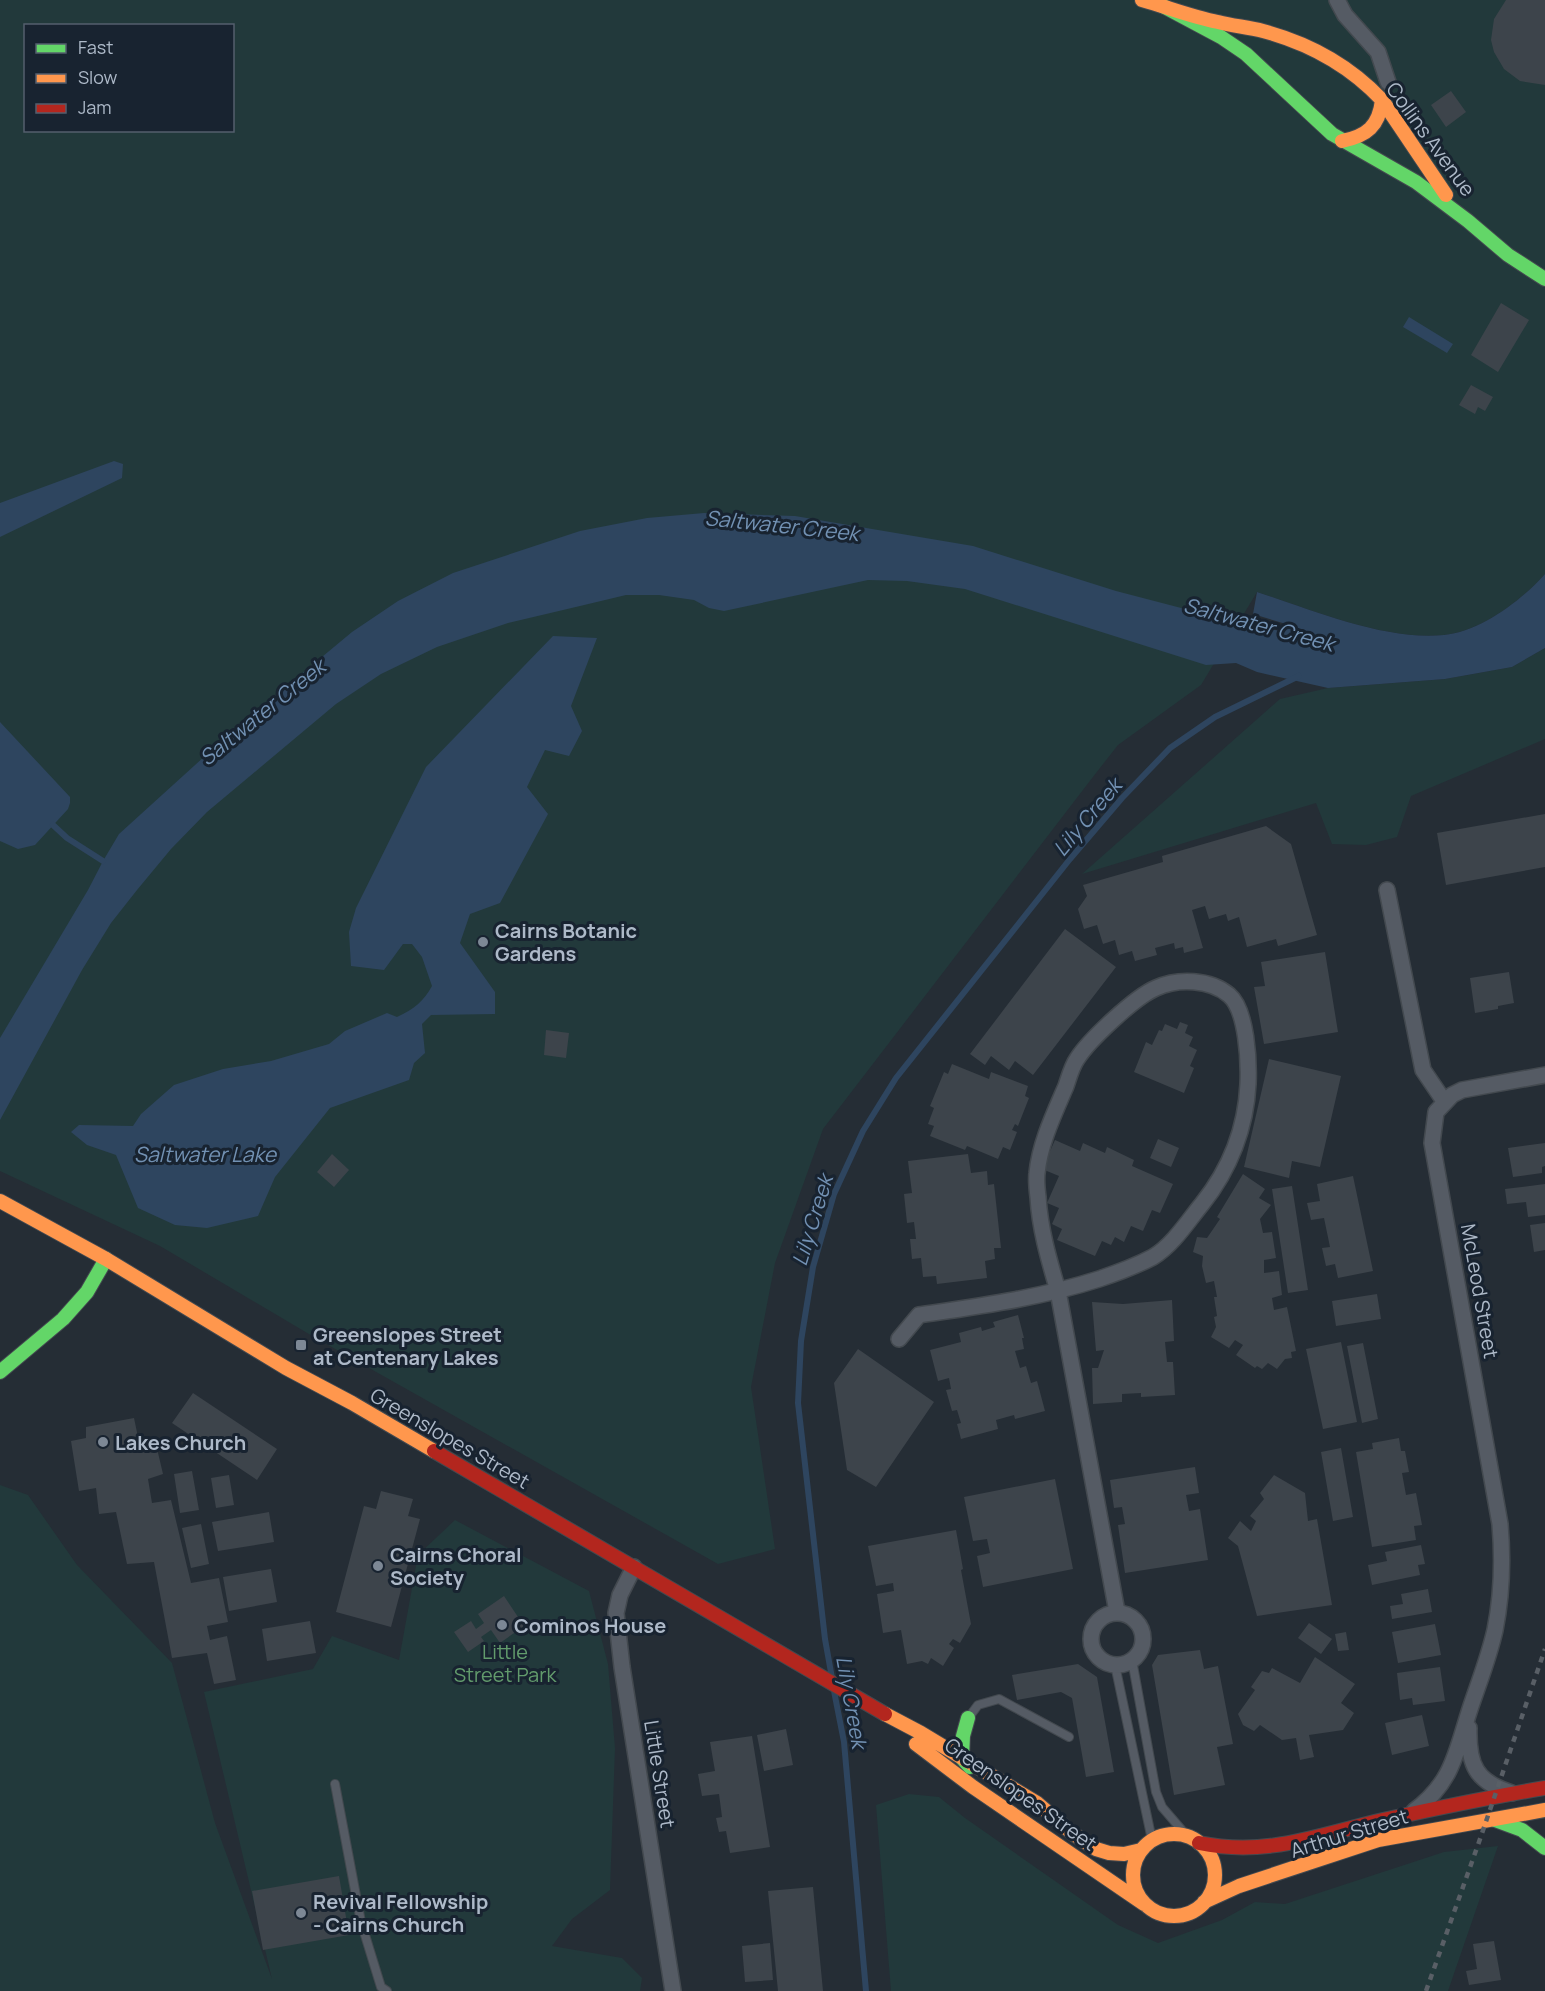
<svg xmlns="http://www.w3.org/2000/svg" width="1545" height="1991" font-family="Manrope,sans-serif">
<style>
.green{fill:#22393b;fill-rule:evenodd}
.water{fill:#2e455f}
.lines{fill:none;stroke-linecap:round;stroke-linejoin:round}
.stream{stroke:#2e455f;stroke-width:6}
.building{fill:#3d444b}
.lane-casing{stroke:#43494f;stroke-width:10}
.street-casing{stroke:#43494f;stroke-width:18}
.fast-casing{stroke:#43494f;stroke-width:16}
.slow-casing{stroke:#43494f;stroke-width:16}
.jam-casing{stroke:#43494f;stroke-width:16}
.lane{stroke:#555b64;stroke-width:8}
.street{stroke:#555b64;stroke-width:15}
.fast{stroke:#63d668;stroke-width:14}
.slow{stroke:#ff974d;stroke-width:14}
.jam{stroke:#b3261e;stroke-width:14}
.rail{stroke:#595f66;stroke-width:4.5;stroke-dasharray:6 6;stroke-linecap:butt}
.poi-dot{fill:#7d8895;stroke:#182330;stroke-width:2}
.labels{text-anchor:middle;dominant-baseline:central;stroke-width:6;stroke-linejoin:round;paint-order:stroke}
.street-label{font-size:20px;fill:#adb9c8;stroke:#182330}
.poi-label{font-size:20px;font-weight:bold;fill:#adb9c8;stroke:#182330;text-anchor:start}
.park-label{font-size:20px;fill:#629b6c;stroke:#182330}
.water-label{font-size:21px;font-style:italic;fill:#7291b3;stroke:#182330}
</style>
<rect width="100%" height="100%" fill="#252d35"/>
<!-- green -->
<path class="green" d="M 0,0 L 1545,0 L 1545,574 C 1522,600 1480,632 1444,635 C 1385,641 1313,610 1257,592 L 1201,685 L 1118,745 L 1096,773 L 823,1129 L 775,1263 L 751,1387 L 775,1549 L 718,1564 L 314,1337 L 160,1246 L 0,1171 ZM 26,26 L 232,26 L 232,130 L 26,130 Z
M 1545,648 L 1545,739 L 1411,796 L 1397,837 L 1366,845 L 1332,844 L 1316,803 L 1082,874 L 1280,699 L 1328,688 L 1445,679 L 1512,667 Z
M 0,1485 L 28,1495 L 77,1565 L 172,1663 L 215,1823 L 272,1979 L 204,1692 L 313,1669 L 332,1636 L 399,1660 L 418,1555 L 455,1520 L 589,1591 L 608,1664 L 615,1748 L 610,1890 L 572,1919 L 552,1946 L 622,1958 L 642,1978 L 640,1991 L 0,1991 Z
M 909,1794 L 939,1797 L 965,1818 L 1118,1925 L 1158,1943 L 1222,1920 L 1255,1902 L 1285,1904 L 1444,1852 L 1498,1846 L 1448,1991 L 891,1991 L 876,1805 Z"/>
<!-- water -->
<path class="water" d="M 1409,317 L 1453,344 L 1447,353 L 1403,327 Z
M 114,461 L 123,464 L 122,478 L 0,537 L 0,503 Z
M 704,513 L 795,516 L 973,546 L 1116,591 L 1254,627 L 1282,631 L 1286,624 L 1253,614 L 1257,592 C 1313,610 1385,641 1444,635 C 1480,632 1522,600 1545,574 L 1545,648 L 1512,667 L 1445,679 L 1328,688 L 1257,672 L 1236,663 L 1206,665 L 965,589 L 907,581 L 868,580 L 724,611 L 709,608 L 694,600 L 659,595 L 626,595 L 580,606 L 508,623 L 437,647 L 381,674 L 336,704 L 207,812 L 171,849 L 137,890 L 111,923 L 82,970 L 0,1120 L 0,1038 L 88,890 L 103,861 L 119,834 L 227,736 L 352,632 L 398,601 L 453,573 L 580,531 L 647,518 Z
M 553,636 L 597,638 L 571,706 L 582,731 L 569,756 L 545,750 L 527,787 L 548,814 L 500,903 L 470,914 L 460,943 L 495,992 L 495,1014 L 431,1015 L 422,1024 L 425,1053 L 414,1063 L 409,1080 L 330,1108 L 275,1177 L 258,1216 L 207,1228 L 175,1225 L 138,1208 L 116,1155 L 87,1145 L 71,1132 L 79,1125 L 133,1126 L 141,1114 L 174,1085 L 223,1069 L 271,1061 L 329,1044 L 345,1031 L 387,1013 L 397,1017 C 414,1009 424,1001 432,986 L 422,957 L 412,944 L 403,944 L 384,970 L 351,966 L 349,932 L 356,908 L 426,767 Z
M 0,722 L 70,797 L 70,803 L 68,809 L 35,845 L 18,849 L 0,841 Z"/>
<g class="lines">
<!-- stream -->
<path class="stream" d="M 53,825 L 67,838 L 103,861
M 832,1678 L 825,1639 L 798,1403 L 801,1341 L 813,1267 L 834,1194 L 863,1131 L 896,1078 L 1070,859 L 1122,798 L 1170,748 L 1215,717 L 1299,676
M 834,1691 L 844,1742 L 866,1991"/>
</g>
<!-- building -->
<path class="building" d="M 1506,0 L 1545,0 L 1545,85 L 1520,81 L 1504,69 L 1494,52 L 1491,40 L 1494,19 Z
M 1451,91 L 1466,112 L 1446,127 L 1431,105 Z
M 1501,303 L 1529,320 L 1498,372 L 1471,355 Z
M 1471,385 L 1493,397 L 1485,411 L 1478,407 L 1475,414 L 1459,405 Z
M 1545,814 L 1545,867 L 1446,885 L 1437,833 Z
M 1266,826 L 1291,844 L 1317,935 L 1278,946 L 1276,939 L 1247,947 L 1239,917 L 1228,921 L 1226,914 L 1209,919 L 1205,906 L 1192,910 L 1203,948 L 1184,953 L 1183,947 L 1175,949 L 1174,943 L 1155,948 L 1157,955 L 1135,961 L 1132,951 L 1119,955 L 1115,940 L 1103,944 L 1097,925 L 1084,929 L 1078,909 L 1087,896 L 1083,885 L 1163,862 L 1162,856 Z
M 1065,929 L 1116,967 L 1033,1075 L 1015,1061 L 1009,1070 L 991,1056 L 985,1065 L 970,1054 Z
M 1325,952 L 1338,1032 L 1264,1044 L 1254,987 L 1265,986 L 1261,962 Z
M 1509,972 L 1514,1003 L 1498,1006 L 1498,1009 L 1475,1013 L 1470,978 Z
M 1180,1022 L 1188,1025 L 1185,1033 L 1193,1037 L 1189,1046 L 1197,1050 L 1190,1066 L 1194,1068 L 1184,1093 L 1134,1072 L 1146,1042 L 1152,1045 L 1159,1030 L 1162,1031 L 1165,1024 L 1177,1029 Z
M 546,1030 L 569,1033 L 566,1058 L 544,1055 Z
M 1269,1059 L 1341,1076 L 1320,1167 L 1292,1161 L 1289,1178 L 1244,1167 Z
M 952,1064 L 989,1079 L 991,1072 L 1028,1086 L 1025,1096 L 1029,1098 L 1018,1126 L 1015,1124 L 1012,1130 L 1017,1132 L 1010,1150 L 1003,1147 L 998,1159 L 967,1146 L 965,1150 L 930,1136 L 934,1126 L 928,1124 L 934,1108 L 930,1106 L 944,1072 L 948,1074 Z
M 1158,1139 L 1179,1148 L 1171,1167 L 1150,1158 Z
M 1055,1140 L 1080,1151 L 1083,1143 L 1105,1153 L 1107,1147 L 1134,1160 L 1132,1166 L 1173,1184 L 1160,1213 L 1152,1210 L 1143,1231 L 1131,1226 L 1124,1242 L 1115,1237 L 1111,1245 L 1102,1241 L 1095,1256 L 1057,1240 L 1062,1229 L 1052,1224 L 1059,1208 L 1047,1203 L 1059,1176 L 1042,1169 Z
M 1545,1143 L 1545,1166 L 1542,1167 L 1542,1173 L 1513,1177 L 1508,1148 Z
M 332,1154 L 349,1170 L 334,1187 L 317,1172 Z
M 968,1154 L 971,1173 L 987,1171 L 988,1185 L 994,1184 L 1001,1248 L 994,1248 L 995,1259 L 985,1261 L 987,1278 L 937,1284 L 936,1276 L 923,1277 L 921,1258 L 912,1259 L 910,1239 L 916,1239 L 914,1222 L 907,1223 L 904,1194 L 912,1193 L 908,1161 Z
M 1243,1174 L 1265,1189 L 1259,1198 L 1271,1205 L 1260,1219 L 1263,1233 L 1272,1232 L 1276,1258 L 1264,1260 L 1264,1273 L 1279,1271 L 1282,1295 L 1272,1298 L 1274,1310 L 1287,1307 L 1296,1351 L 1291,1352 L 1292,1358 L 1285,1359 L 1277,1369 L 1268,1363 L 1262,1369 L 1257,1366 L 1255,1368 L 1236,1355 L 1243,1345 L 1235,1340 L 1229,1348 L 1211,1337 L 1216,1327 L 1214,1317 L 1217,1316 L 1214,1297 L 1217,1297 L 1214,1281 L 1206,1283 L 1202,1266 L 1203,1256 L 1193,1252 L 1197,1237 L 1207,1238 L 1220,1219 L 1217,1217 Z
M 1353,1176 L 1373,1271 L 1338,1278 L 1335,1264 L 1326,1266 L 1322,1248 L 1330,1247 L 1324,1218 L 1311,1220 L 1307,1203 L 1320,1201 L 1317,1184 Z
M 1545,1184 L 1545,1215 L 1528,1217 L 1526,1202 L 1507,1204 L 1505,1189 Z
M 1292,1186 L 1308,1290 L 1288,1293 L 1272,1189 Z
M 1545,1223 L 1545,1250 L 1534,1252 L 1530,1225 Z
M 1377,1294 L 1381,1319 L 1336,1326 L 1332,1301 Z
M 1172,1300 L 1174,1341 L 1165,1342 L 1167,1362 L 1173,1362 L 1175,1395 L 1141,1397 L 1141,1393 L 1122,1394 L 1122,1402 L 1093,1404 L 1092,1368 L 1098,1368 L 1104,1350 L 1096,1351 L 1092,1302 L 1123,1304 Z
M 1018,1315 L 1024,1338 L 1022,1338 L 1024,1349 L 1015,1351 L 1020,1368 L 1026,1366 L 1031,1383 L 1037,1381 L 1045,1411 L 1015,1419 L 1014,1415 L 996,1420 L 998,1429 L 961,1439 L 957,1424 L 961,1423 L 957,1410 L 952,1411 L 946,1390 L 951,1389 L 949,1378 L 938,1381 L 930,1350 L 961,1342 L 959,1333 L 981,1327 L 982,1331 L 995,1327 L 993,1322 Z
M 1341,1342 L 1357,1422 L 1323,1429 L 1306,1349 Z
M 1363,1343 L 1378,1419 L 1362,1423 L 1347,1346 Z
M 858,1349 L 934,1402 L 876,1487 L 847,1470 L 834,1383 Z
M 193,1393 L 277,1449 L 257,1480 L 172,1423 Z
M 134,1418 L 139,1442 L 155,1440 L 163,1474 L 148,1479 L 152,1503 L 171,1500 L 191,1583 L 219,1578 L 228,1622 L 207,1626 L 210,1640 L 227,1636 L 236,1680 L 214,1684 L 207,1653 L 172,1658 L 154,1562 L 127,1564 L 116,1512 L 99,1514 L 96,1488 L 79,1491 L 71,1441 L 86,1438 L 86,1427 Z
M 1399,1438 L 1401,1451 L 1405,1451 L 1409,1472 L 1402,1473 L 1406,1495 L 1416,1493 L 1422,1525 L 1414,1526 L 1416,1540 L 1372,1547 L 1356,1452 L 1373,1449 L 1372,1443 Z
M 1341,1448 L 1353,1517 L 1333,1521 L 1321,1452 Z
M 1195,1467 L 1199,1493 L 1186,1495 L 1189,1511 L 1200,1509 L 1208,1560 L 1125,1573 L 1118,1525 L 1125,1524 L 1122,1507 L 1114,1508 L 1110,1480 Z
M 192,1471 L 199,1510 L 180,1513 L 174,1474 Z
M 229,1475 L 234,1505 L 216,1508 L 211,1478 Z
M 1274,1475 L 1305,1493 L 1308,1521 L 1317,1519 L 1332,1605 L 1257,1616 L 1238,1546 L 1228,1538 L 1240,1521 L 1251,1531 L 1256,1521 L 1250,1516 L 1264,1499 L 1260,1493 Z
M 1055,1479 L 1073,1569 L 983,1587 L 977,1556 L 990,1553 L 987,1539 L 973,1541 L 964,1497 Z
M 381,1491 L 413,1499 L 408,1516 L 420,1519 L 391,1627 L 336,1612 L 364,1506 L 376,1509 Z
M 269,1512 L 274,1542 L 218,1551 L 212,1522 Z
M 201,1524 L 209,1564 L 191,1568 L 182,1528 Z
M 956,1530 L 963,1569 L 961,1570 L 971,1624 L 960,1643 L 953,1639 L 949,1644 L 954,1648 L 943,1666 L 931,1658 L 928,1664 L 922,1661 L 907,1664 L 901,1630 L 883,1633 L 877,1594 L 894,1591 L 893,1583 L 876,1586 L 868,1546 Z
M 1421,1545 L 1425,1564 L 1418,1565 L 1420,1575 L 1372,1585 L 1368,1565 L 1387,1561 L 1385,1552 Z
M 271,1569 L 277,1602 L 229,1611 L 223,1577 Z
M 1428,1589 L 1432,1612 L 1392,1619 L 1390,1606 L 1403,1604 L 1401,1594 Z
M 504,1596 L 524,1626 L 500,1643 L 491,1630 L 481,1637 L 484,1641 L 468,1652 L 454,1632 L 471,1621 L 476,1629 L 484,1623 L 478,1614 Z
M 310,1621 L 316,1653 L 267,1661 L 262,1629 Z
M 1309,1623 L 1332,1639 L 1321,1654 L 1298,1638 Z
M 1435,1624 L 1441,1655 L 1398,1663 L 1392,1632 Z
M 1346,1632 L 1349,1650 L 1338,1651 L 1335,1634 Z
M 1200,1650 L 1204,1669 L 1218,1666 L 1233,1744 L 1217,1747 L 1225,1785 L 1174,1795 L 1152,1665 L 1158,1655 Z
M 1315,1657 L 1355,1684 L 1341,1703 L 1354,1713 L 1343,1730 L 1309,1735 L 1314,1757 L 1300,1760 L 1296,1738 L 1282,1740 L 1260,1725 L 1254,1731 L 1243,1725 L 1238,1714 L 1255,1690 L 1251,1687 L 1262,1671 L 1269,1673 L 1272,1668 L 1300,1683 Z
M 1078,1664 L 1097,1677 L 1114,1772 L 1086,1777 L 1072,1698 L 1061,1692 L 1017,1700 L 1012,1675 Z
M 1440,1667 L 1445,1701 L 1413,1705 L 1412,1698 L 1400,1700 L 1397,1673 Z
M 1422,1715 L 1429,1746 L 1392,1755 L 1385,1723 Z
M 786,1729 L 793,1765 L 764,1771 L 757,1735 Z
M 752,1736 L 770,1847 L 730,1853 L 726,1831 L 719,1832 L 716,1818 L 722,1817 L 719,1794 L 702,1796 L 698,1774 L 715,1771 L 710,1742 Z
M 339,1876 L 349,1935 L 263,1950 L 252,1891 Z
M 813,1887 L 823,1991 L 778,1991 L 768,1891 Z
M 1494,1941 L 1501,1980 L 1469,1985 L 1466,1971 L 1477,1969 L 1473,1944 Z
M 770,1943 L 773,1980 L 745,1982 L 742,1946 Z"/>
<g class="lines">
<!-- lane casing -->
<g class="lane-casing">
<path id="lane" d="M 1132,1660 L 1156,1792 L 1162,1807 L 1187,1836
M 1115,1665 L 1152,1840
M 969,1717 L 978,1705 L 999,1699 L 1069,1737
M 335,1784 L 361,1922 L 381,1987 L 387,1991"/>
</g>
<!-- street casing -->
<g class="street-casing">
<path id="street" d="M 1337,0 L 1345,15 L 1378,52 L 1388,82
M 1387,890 L 1423,1070 L 1444,1101
M 899,1339 L 919,1315 C 980,1306 1040,1298 1099,1279 C 1117,1273 1136,1266 1153,1257 C 1173,1245 1188,1221 1202,1204 C 1230,1169 1246,1127 1248,1084 C 1249,1062 1247,1010 1229,995 C 1210,979 1178,978 1156,988 C 1135,997 1089,1040 1077,1059 C 1072,1066 1069,1077 1066,1086 C 1054,1114 1040,1143 1037,1173 C 1036,1181 1037,1189 1038,1197 C 1040,1230 1049,1260 1058,1291 L 1117,1612
M 634,1567 L 620,1595 L 616,1613 L 622,1667 L 673,1991
M1091 1639a26 26 0 1 1 52 0a26 26 0 1 1-52 0Z
M 1469,1728 C 1468,1765 1476,1782 1512,1793
M 1414,1811 C 1453,1782 1456,1752 1470,1709 C 1479,1682 1489,1657 1495,1630 C 1502,1595 1503,1559 1500,1524 L 1432,1143 L 1436,1112 L 1452,1095 L 1462,1090 L 1545,1075"/>
</g>
<!-- fast casing -->
<g class="fast-casing">
<path id="fast" d="M 1161,5 L 1221,37 L 1246,54 L 1332,134 L 1416,182 L 1468,221 L 1508,255 L 1545,279
M 0,1372 L 63,1319 L 87,1292 L 106,1259
M 968,1718 L 963,1736 L 962,1758 L 970,1767
M 1495,1820 L 1522,1830 L 1545,1848"/>
</g>
<!-- slow casing -->
<g class="slow-casing">
<path id="slow" d="M 1142,0 C 1167,7 1192,17 1218,22 C 1233,26 1248,27 1263,31 C 1308,43 1350,66 1382,100 L 1446,195
M 1342,141 C 1367,136 1379,126 1382,100
M 0,1201 L 106,1259 L 286,1368 L 352,1403 L 434,1451
M 885,1714 L 921,1733 L 1037,1803 L 1072,1833 L 1096,1849 L 1109,1853 L 1124,1854 L 1141,1850
M 916,1744 L 973,1787 L 1144,1904
M1133 1875a41 41 0 1 1 82 0a41 41 0 1 1-82 0Z
M 1204,1902 L 1239,1886 L 1378,1840 L 1545,1810"/>
</g>
<!-- jam casing -->
<g class="jam-casing">
<path id="jam" d="M 434,1451 L 885,1714
M 1199,1843 C 1267,1857 1318,1835 1383,1820 C 1437,1808 1491,1797 1545,1788"/>
</g>
<!-- lane -->
<use href="#lane" class="lane"/>
<!-- street -->
<use href="#street" class="street"/>
<!-- fast -->
<use href="#fast" class="fast"/>
<!-- slow -->
<use href="#slow" class="slow"/>
<!-- jam -->
<use href="#jam" class="jam"/>
<!-- rail -->
<path class="rail" d="M 1426,1991 L 1479,1842 L 1545,1649"/>
</g>
<!-- markers -->
<g class="poi-dot">
<circle cx="483" cy="942" r="6"/>
<rect x="295" y="1339" width="12" height="12" rx="3"/>
<circle cx="103" cy="1442" r="6"/>
<circle cx="378" cy="1566" r="6"/>
<circle cx="502" cy="1625" r="6"/>
<circle cx="301" cy="1913" r="6"/>
</g>
<g class="labels">
<!-- street labels -->
<g class="street-label">
<text transform="translate(1431 139) rotate(54)">Collins Avenue</text>
<text transform="translate(1480 1291) rotate(80)">McLeod Street</text>
<text transform="translate(450 1438) rotate(30)">Greenslopes Street</text>
<text transform="translate(660 1774) rotate(81)">Little Street</text>
<text transform="translate(1021 1794) rotate(35)">Greenslopes Street</text>
<text transform="translate(1349 1833) rotate(-17)">Arthur Street</text>
</g>
<!-- poi labels -->
<g class="poi-label">
<text x="495" y="930">Cairns Botanic<tspan x="495" dy="23">Gardens</tspan></text>
<text x="313" y="1334">Greenslopes Street<tspan x="313" dy="23">at Centenary Lakes</tspan></text>
<text x="115" y="1442">Lakes Church</text>
<text x="390" y="1554">Cairns Choral<tspan x="390" dy="23">Society</tspan></text>
<text x="514" y="1625">Cominos House</text>
<text x="313" y="1901">Revival Fellowship<tspan x="313" dy="23">- Cairns Church</tspan></text>
</g>
<!-- park labels -->
<g class="park-label">
<text x="505" y="1651">Little<tspan x="505" dy="23">Street Park</tspan></text>
</g>
<!-- water labels -->
<g class="water-label">
<text transform="translate(782 525) rotate(6)">Saltwater Creek</text>
<text transform="translate(1259 624) rotate(15)">Saltwater Creek</text>
<text transform="translate(262 712) rotate(-39)">Saltwater Creek</text>
<text transform="translate(1087 817) rotate(-50)">Lily Creek</text>
<text x="205" y="1154">Saltwater Lake</text>
<text transform="translate(812 1220) rotate(-73)">Lily Creek</text>
<text transform="translate(852 1702) rotate(80)">Lily Creek</text>
</g>
</g>
<!-- legend -->
<rect x="24" y="24" width="210" height="108" fill="#182330" stroke="#545f6d" stroke-width="1.5"/>
<rect x="36" y="44" width="30" height="9" fill="#63d668" stroke="#545f6d" stroke-width="1.5"/>
<text x="78" y="54" font-size="18" fill="#adb9c8">Fast</text>
<rect x="36" y="74" width="30" height="9" fill="#ff974d" stroke="#545f6d" stroke-width="1.5"/>
<text x="78" y="84" font-size="18" fill="#adb9c8">Slow</text>
<rect x="36" y="104" width="30" height="9" fill="#b3261e" stroke="#545f6d" stroke-width="1.5"/>
<text x="78" y="114" font-size="18" fill="#adb9c8">Jam</text>
</svg>
